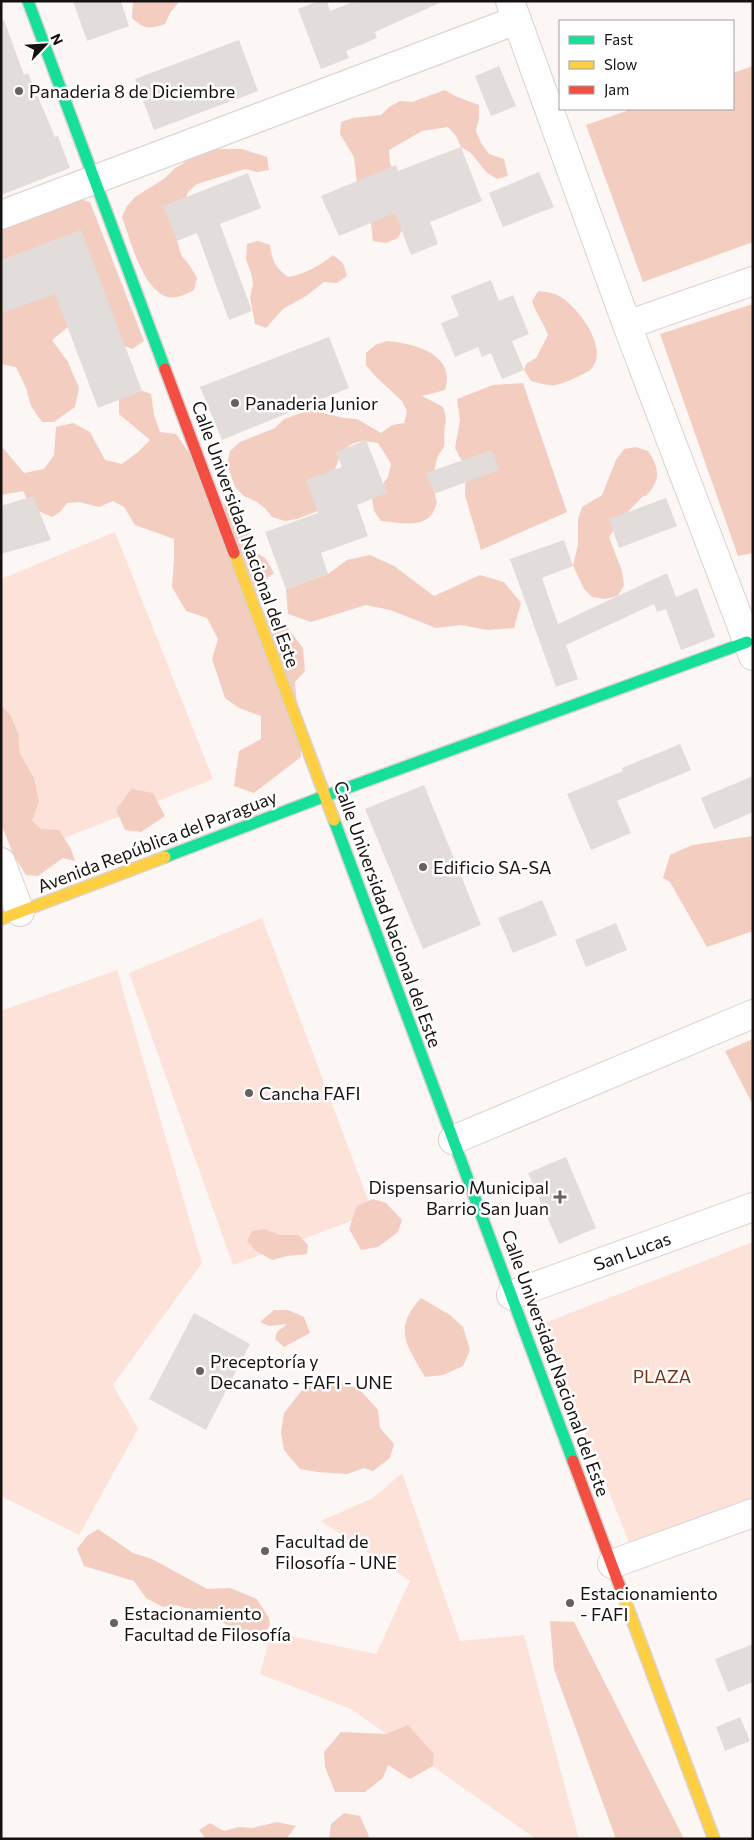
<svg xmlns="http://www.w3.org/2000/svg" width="754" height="1840" font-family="Commissioner,sans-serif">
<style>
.green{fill:#fce2d9}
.forest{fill:#f4cdc1}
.building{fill:#e2dddb}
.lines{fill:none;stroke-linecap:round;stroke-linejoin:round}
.street-casing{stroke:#d8d2d1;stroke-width:30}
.fast-casing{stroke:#d8d2d1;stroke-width:14}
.slow-casing{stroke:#d8d2d1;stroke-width:14}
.jam-casing{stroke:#d8d2d1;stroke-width:14}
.street{stroke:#fffefe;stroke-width:28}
.fast{stroke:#16e098;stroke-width:11}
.slow{stroke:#ffcf43;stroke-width:11}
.jam{stroke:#f24e42;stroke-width:11}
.poi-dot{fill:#676260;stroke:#fff;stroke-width:2}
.labels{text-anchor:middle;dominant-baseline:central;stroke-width:5;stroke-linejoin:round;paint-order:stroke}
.poi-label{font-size:18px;fill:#171210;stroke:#fff;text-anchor:start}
.street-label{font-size:18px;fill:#171210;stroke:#fff}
.park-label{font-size:18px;fill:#7d3115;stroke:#fff}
</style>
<rect width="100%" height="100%" fill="#fcf6f5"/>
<!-- green -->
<path class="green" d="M 115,532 L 213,779 L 27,853 L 1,783 L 1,579 Z
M 262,918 L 373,1213 L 233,1265 L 129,973 Z
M 117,970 L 202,1263 L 113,1385 L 138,1429 L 79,1535 L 1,1496 L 1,1011 Z
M 753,1242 L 753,1508 L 634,1555 L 542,1324 Z
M 402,1473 L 460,1641 L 524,1635 L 579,1839 L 536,1839 L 351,1709 L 260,1674 L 271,1632 L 376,1654 L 410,1581 L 321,1521 L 373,1498 Z"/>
<!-- forest -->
<path class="forest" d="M 133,1 L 178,1 L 178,3 L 170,13 L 165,24 C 150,29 145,30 132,18 Z
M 753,66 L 753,242 L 643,282 L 586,125 L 632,109 L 733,109 L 733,73 Z
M 445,90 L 455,96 L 479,105 L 479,118 L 476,131 L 481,143 L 489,154 L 504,159 L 508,176 L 497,179 L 486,172 L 471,153 L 461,147 L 456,136 L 448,127 L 422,131 L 389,150 L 390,163 L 395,175 L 404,226 L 398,238 L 386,243 L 373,241 L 370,216 L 358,193 L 354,157 L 340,134 L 341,122 L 353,118 L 381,115 L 389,107 L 400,101 L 412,102 Z
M 206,149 L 242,149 L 267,157 L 269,170 L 257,172 L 245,169 L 197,184 L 188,192 L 174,228 L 181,255 L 190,266 L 197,278 L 194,290 C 187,294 176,299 168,297 C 143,291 130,239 122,217 L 127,206 L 135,197 L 165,178 L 174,169 Z
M 73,197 L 90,202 L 144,341 L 132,349 L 110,340 L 62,290 L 72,324 L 52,340 L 68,362 L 79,388 L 75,407 L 54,422 L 42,422 L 31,406 L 26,388 L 16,367 L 1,364 L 1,219 Z
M 258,241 L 270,245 C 272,261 275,267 288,277 C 306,274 319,266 333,255 L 343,263 L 347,276 L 337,283 L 324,282 L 306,296 L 283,309 L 266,328 L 255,324 L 250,297 L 253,285 L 251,273 L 246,260 L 247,244 Z
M 538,291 C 548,292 556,293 564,299 C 581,312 608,348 592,368 C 588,373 580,375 575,378 C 554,387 553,387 531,381 L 524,370 L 526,364 L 536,358 L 548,335 C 544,323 536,314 532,301 Z
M 753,304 L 753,553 L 738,556 L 660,334 Z
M 387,341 C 408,343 446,350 447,378 C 447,382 446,386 445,390 L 422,396 L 443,407 C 448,422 445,420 444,434 C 444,437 445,442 444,446 C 443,450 438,454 437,459 C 433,470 433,492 437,502 C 436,506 434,511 432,514 C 421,529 397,522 381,521 L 374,511 L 372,498 L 388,477 L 391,464 L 378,443 C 349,437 342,448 334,473 C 330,486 325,498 320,510 L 297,519 L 285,521 L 272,517 L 265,508 L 255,501 L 244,496 L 235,487 L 227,464 L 230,451 L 240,442 L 275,428 L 284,419 L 307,411 L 319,412 L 344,418 L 357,419 L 381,433 L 392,425 L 404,423 L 407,411 L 402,401 L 374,375 L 366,365 L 366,353 L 375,345 Z
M 523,383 L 567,512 L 481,550 L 465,495 L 466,469 L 455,448 L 460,420 L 457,399 L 493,385 Z
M 133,387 L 151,394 L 154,415 L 160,432 L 176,434 L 224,504 L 242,516 L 251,537 L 249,547 L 266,559 L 274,573 L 263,581 L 255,593 L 268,620 L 284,623 L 303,648 L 305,671 L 295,682 L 301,757 L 254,793 L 234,786 L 239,751 L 261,739 L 261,716 L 239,708 L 225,698 L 212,659 L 218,639 L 207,618 L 186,611 L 172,587 L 174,560 L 174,539 L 135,525 L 124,507 L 113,501 L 99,507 L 79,502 L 67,503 L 60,512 L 52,517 C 34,509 31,508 23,491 L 1,495 L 1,448 L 4,449 L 24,473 L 44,469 L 54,455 L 56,427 L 73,423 L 90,432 L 105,460 L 122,464 L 138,452 L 150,440 L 119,414 L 119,396 Z
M 636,447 L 648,451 C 660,469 661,480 646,496 L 643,496 L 624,516 L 609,537 L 622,571 L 624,585 L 618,596 L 605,599 L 592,597 L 584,589 L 573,566 L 578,544 L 578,520 L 582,507 L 602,495 L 616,460 L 624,449 Z
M 370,555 L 394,566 L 434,596 L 480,575 L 504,582 L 521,603 L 514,628 L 488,630 L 461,625 L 436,628 L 390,610 L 366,605 L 311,622 L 288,614 L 286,589 L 328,574 L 347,560 Z
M 1,706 L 10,714 L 18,733 L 20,754 L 34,778 L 39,801 L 32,821 L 41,829 L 59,830 L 71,849 L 75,861 L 63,858 L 38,876 L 26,875 L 14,856 L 1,824 Z
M 131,789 L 153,793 L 165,816 L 141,832 L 125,830 L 116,810 Z
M 753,836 L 753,931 L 707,947 L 670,882 L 663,878 L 670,855 L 692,845 Z
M 753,1039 L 753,1105 L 725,1051 Z
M 373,1199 L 386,1203 L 402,1220 L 398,1232 L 378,1247 L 361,1250 L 349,1229 L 357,1206 Z
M 264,1229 L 280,1235 L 298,1235 L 308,1245 L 307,1254 L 287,1256 L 272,1260 L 256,1251 L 247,1241 L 252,1231 Z
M 421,1298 L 450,1315 L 463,1327 L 470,1350 L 463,1366 L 443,1375 L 425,1377 C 407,1346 392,1329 421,1298 Z
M 274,1310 L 288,1310 L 304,1317 L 310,1333 L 284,1347 L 275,1339 L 277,1332 L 287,1324 L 269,1326 L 260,1322 Z
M 327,1380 L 344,1382 L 360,1390 L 378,1410 L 380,1428 L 394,1444 L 390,1458 L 373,1471 L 364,1468 L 347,1474 L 317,1472 L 300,1469 L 284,1450 L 281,1433 L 284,1413 L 302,1390 Z
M 98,1529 L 133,1553 L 152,1559 L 207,1589 L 230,1588 L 257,1599 L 269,1618 L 270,1624 L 264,1636 L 254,1642 L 235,1628 L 221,1622 L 202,1620 L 191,1610 L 176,1605 L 163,1607 L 146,1598 L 134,1581 L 84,1566 L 77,1549 L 87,1536 Z
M 550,1621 L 574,1622 L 684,1839 L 616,1839 L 554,1669 Z
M 408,1725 L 434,1754 L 433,1766 L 410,1779 L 388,1765 L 383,1778 L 365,1792 L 335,1792 L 325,1767 L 324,1752 L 341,1732 L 386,1734 Z
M 344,1813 L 360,1816 L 369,1836 L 367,1839 L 329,1839 L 331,1824 Z
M 277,1822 L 296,1826 L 286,1839 L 206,1839 L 199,1830 L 210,1823 L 224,1831 L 238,1827 L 252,1828 Z"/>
<!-- building -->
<path class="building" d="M 73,1 L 121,1 L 129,26 L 87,41 Z
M 318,1 L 327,1 L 330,11 L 355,1 L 444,1 L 375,32 L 377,38 L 346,51 L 349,58 L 321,69 L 298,9 Z
M 4,20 L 24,75 L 28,73 L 55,137 L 58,136 L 70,168 L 1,195 L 1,21 Z
M 239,40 L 258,91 L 154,130 L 135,79 Z
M 499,66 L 516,106 L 491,116 L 475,76 Z
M 461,147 L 482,201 L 430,222 L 438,244 L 411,255 L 395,213 L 339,236 L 321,196 L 396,165 L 398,171 Z
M 539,172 L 554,207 L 503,227 L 489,193 Z
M 248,173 L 261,208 L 220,224 L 252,311 L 229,320 L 197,233 L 177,241 L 163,206 Z
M 81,230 L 142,391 L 98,408 L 55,294 L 1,313 L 1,260 Z
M 491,280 L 499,301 L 513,295 L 529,334 L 512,341 L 524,370 L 502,379 L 491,353 L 482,357 L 478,347 L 455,357 L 441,323 L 459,316 L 451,296 Z
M 329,337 L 349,388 L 222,440 L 200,387 Z
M 366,440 L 387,493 L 357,505 L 368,536 L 321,553 L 328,574 L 286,589 L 265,532 L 318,513 L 306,480 L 342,467 L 336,452 Z
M 492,450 L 499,470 L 434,494 L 426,473 Z
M 33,496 L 51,540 L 1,554 L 1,506 Z
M 666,498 L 677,526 L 619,548 L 609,519 Z
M 564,540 L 573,566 L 542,578 L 558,624 L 667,573 L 676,597 L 697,588 L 715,637 L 681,650 L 666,609 L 657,612 L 654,604 L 566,645 L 578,679 L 556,687 L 510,559 Z
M 680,744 L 691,770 L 617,801 L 631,833 L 591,850 L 567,794 L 623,771 L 622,768 Z
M 753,776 L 753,812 L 714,829 L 701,798 Z
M 424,785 L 481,925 L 423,949 L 365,809 Z
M 542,900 L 557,935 L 513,953 L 498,918 Z
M 616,923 L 627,950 L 586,967 L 575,940 Z
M 566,1157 L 596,1228 L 559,1244 L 528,1173 Z
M 194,1313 L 250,1344 L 206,1430 L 149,1399 Z
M 753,1644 L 753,1682 L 728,1692 L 715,1659 Z
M 740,1717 L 750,1741 L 725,1751 L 716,1727 Z"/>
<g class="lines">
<!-- street casing -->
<g class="street-casing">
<path id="street" d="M 510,1 L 627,325 L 753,656
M 1,215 L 517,20
M 627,325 L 753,281
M 1,862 L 20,912
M 453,1140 L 753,1014
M 511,1295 L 753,1207
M 612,1564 L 753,1513"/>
</g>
<!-- fast casing -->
<g class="fast-casing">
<path id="fast" d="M 28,1 L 165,369
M 334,820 L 573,1461
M 165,857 L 325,796 L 747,642"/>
</g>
<!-- slow casing -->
<g class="slow-casing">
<path id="slow" d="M 234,553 L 334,820
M 1,919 L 165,857
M 620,1587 L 714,1839"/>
</g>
<!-- jam casing -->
<g class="jam-casing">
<path id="jam" d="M 165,369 L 234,553
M 573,1461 L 620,1587"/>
</g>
<!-- street -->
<use href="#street" class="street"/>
<!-- fast -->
<use href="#fast" class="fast"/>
<!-- slow -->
<use href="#slow" class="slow"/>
<!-- jam -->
<use href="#jam" class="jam"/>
</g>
<!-- markers -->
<g class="poi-dot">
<circle cx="19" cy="91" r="5"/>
<circle cx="235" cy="403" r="5"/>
<circle cx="423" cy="867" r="5"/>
<circle cx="249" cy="1093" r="5"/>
<path d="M557.5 1189.5h5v5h5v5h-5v5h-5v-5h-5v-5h5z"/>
<circle cx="200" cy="1371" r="5"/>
<circle cx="265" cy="1551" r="5"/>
<circle cx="570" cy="1603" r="5"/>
<circle cx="114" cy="1623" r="5"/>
</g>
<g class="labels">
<!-- poi labels -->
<g class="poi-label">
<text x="29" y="91">Panaderia 8 de Diciembre</text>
<text x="245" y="403">Panaderia Junior</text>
<text x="433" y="867">Edificio SA-SA</text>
<text x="259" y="1093">Cancha FAFI</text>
<text x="549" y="1187" text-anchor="end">Dispensario Municipal<tspan x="549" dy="21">Barrio San Juan</tspan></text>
<text x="210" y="1361">Preceptoría y<tspan x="210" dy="21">Decanato - FAFI - UNE</tspan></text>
<text x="275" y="1541">Facultad de<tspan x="275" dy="21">Filosofía - UNE</tspan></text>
<text x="580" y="1593">Estacionamiento<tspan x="580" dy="21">- FAFI</tspan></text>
<text x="124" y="1613">Estacionamiento<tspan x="124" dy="21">Facultad de Filosofía</tspan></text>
</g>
<!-- street labels -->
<g class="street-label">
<text transform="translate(246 534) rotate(70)">Calle Universidad Nacional del Este</text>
<text transform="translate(157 841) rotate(-21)">Avenida República del Paraguay</text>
<text transform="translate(388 914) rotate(70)">Calle Universidad Nacional del Este</text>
<text transform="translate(632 1251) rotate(-20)">San Lucas</text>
<text transform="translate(556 1363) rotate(70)">Calle Universidad Nacional del Este</text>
</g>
<!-- park labels -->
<g class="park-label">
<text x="662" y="1376">PLAZA</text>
</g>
</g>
<!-- border -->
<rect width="754" height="1840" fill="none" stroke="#171210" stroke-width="5"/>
<!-- legend -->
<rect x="559" y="20" width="175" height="90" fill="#ffffff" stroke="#a2a09f"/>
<rect x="569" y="36" width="25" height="8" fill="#16e098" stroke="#a2a09f"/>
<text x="604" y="45" font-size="15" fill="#171210">Fast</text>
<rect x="569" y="61" width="25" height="8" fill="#ffcf43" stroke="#a2a09f"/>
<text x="604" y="70" font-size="15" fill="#171210">Slow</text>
<rect x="569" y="86" width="25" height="8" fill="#f24e42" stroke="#a2a09f"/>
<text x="604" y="95" font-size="15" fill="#171210">Jam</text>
<!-- north arrow -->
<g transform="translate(45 45) rotate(65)" stroke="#ffffff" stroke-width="4" paint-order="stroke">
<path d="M0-4L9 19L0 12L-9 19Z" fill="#171210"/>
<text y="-8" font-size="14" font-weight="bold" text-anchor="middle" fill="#171210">N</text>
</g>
</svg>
